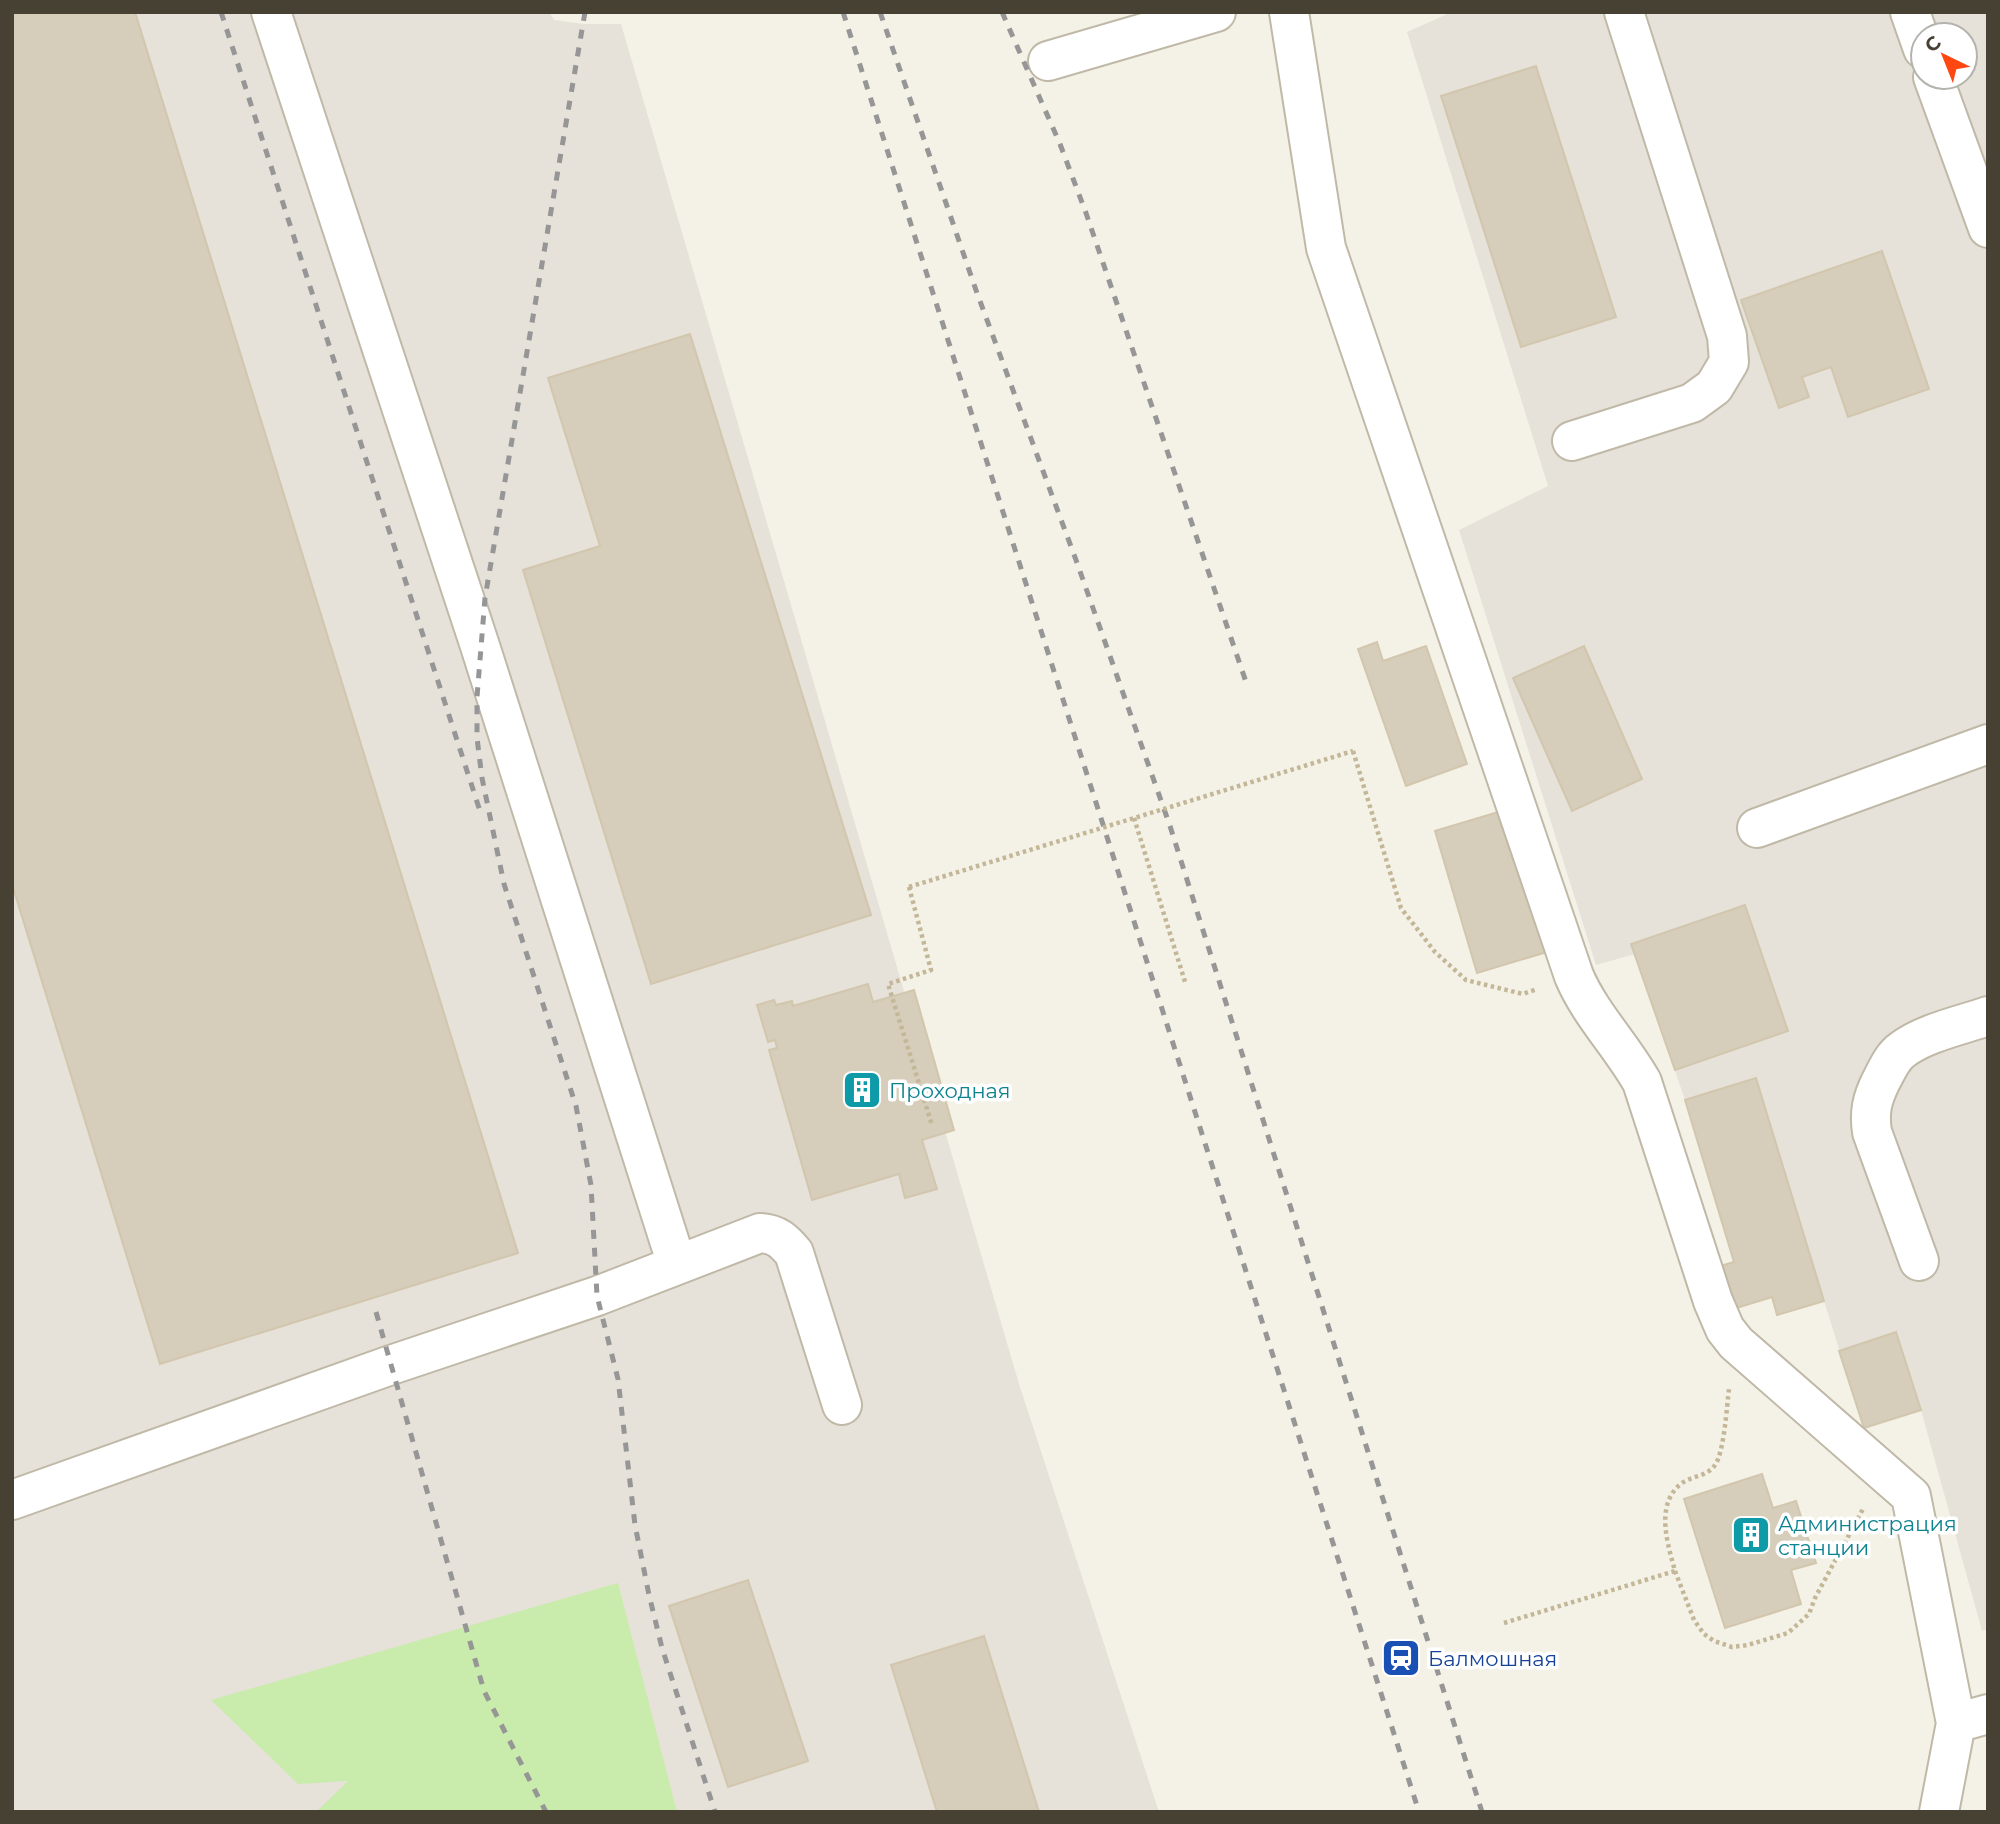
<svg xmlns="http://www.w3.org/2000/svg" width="2000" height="1824" font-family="Montserrat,sans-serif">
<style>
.industrial{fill:#e6e2da;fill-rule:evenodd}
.green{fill:#c9ebab}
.building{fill:#d6cdba;stroke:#d2c6ad;stroke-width:2}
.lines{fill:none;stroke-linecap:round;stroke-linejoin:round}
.minor-casing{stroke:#c0b9a7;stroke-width:42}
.path{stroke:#c3b798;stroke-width:4.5;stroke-dasharray:3.5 3.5;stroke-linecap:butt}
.minor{stroke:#fff;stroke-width:38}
.rail{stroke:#969696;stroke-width:5;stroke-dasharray:9 9;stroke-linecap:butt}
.path-bridge{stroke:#c3b798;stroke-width:4.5;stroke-dasharray:3.5 3.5;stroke-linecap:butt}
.labels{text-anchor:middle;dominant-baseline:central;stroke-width:7;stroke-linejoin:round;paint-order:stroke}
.culture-label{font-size:21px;fill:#0d838f;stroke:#fff;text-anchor:start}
.transit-label{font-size:21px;fill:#164399;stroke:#fff;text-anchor:start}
</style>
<rect width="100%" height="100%" fill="#f4f1e6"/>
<!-- industrial -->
<path class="industrial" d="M 12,12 L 549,12 L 554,20 L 584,24 L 621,24 L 1019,1384 L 1159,1812 L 12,1812 Z
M 1452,12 L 1988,12 L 1988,1629 L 1982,1631 L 1921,1410 L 1864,1428 L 1824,1301 L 1777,1315 L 1772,1297 L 1730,1310 L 1717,1267 L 1734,1261 L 1685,1100 L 1635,954 L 1596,965 L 1459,530 L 1548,486 L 1407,32 ZM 1923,35 L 1965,35 L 1965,77 L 1923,77 Z"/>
<!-- green -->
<path class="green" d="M 618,1583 L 677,1812 L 316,1812 L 348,1781 L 298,1784 L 211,1700 Z"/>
<!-- building -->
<path class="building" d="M 12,12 L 135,12 L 518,1253 L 160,1364 L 12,884 Z
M 1536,66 L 1616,317 L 1521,347 L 1441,96 Z
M 1882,251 L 1929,389 L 1848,417 L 1831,367 L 1802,377 L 1809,397 L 1779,408 L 1741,300 Z
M 690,334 L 871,915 L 651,984 L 523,570 L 600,546 L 548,378 Z
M 1377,642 L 1383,661 L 1426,646 L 1467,764 L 1406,786 L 1358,649 Z
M 1584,646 L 1642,779 L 1572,811 L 1513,678 Z
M 1505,810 L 1547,952 L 1477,973 L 1435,831 Z
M 1745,905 L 1788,1031 L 1675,1070 L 1631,944 Z
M 868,984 L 873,1002 L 914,990 L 954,1130 L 922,1140 L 937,1189 L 905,1198 L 899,1174 L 812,1200 L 769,1050 L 777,1048 L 775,1040 L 768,1042 L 757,1005 L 774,1000 L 776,1005 L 792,1001 L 793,1006 Z
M 1756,1078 L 1824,1301 L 1777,1315 L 1772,1297 L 1730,1310 L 1717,1267 L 1734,1262 L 1685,1100 Z
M 1896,1332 L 1921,1410 L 1864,1428 L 1839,1351 Z
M 1762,1474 L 1773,1508 L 1796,1501 L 1816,1563 L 1791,1570 L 1801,1604 L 1725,1628 L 1684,1499 Z
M 748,1580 L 808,1761 L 728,1787 L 669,1606 Z
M 984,1636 L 1039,1812 L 937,1812 L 891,1665 Z"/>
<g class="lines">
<!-- minor casing -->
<g class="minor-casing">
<path id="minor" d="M 271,12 L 480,646 L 677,1265
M 1289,12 L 1326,248 L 1574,976 C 1590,1014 1621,1045 1642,1082 L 1713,1301 L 1725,1329 L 1736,1343 L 1911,1496 L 1956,1723 L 1939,1812
M 1910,12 L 1923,49
M 1048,61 L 1216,12
M 1933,77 L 1988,228
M 1572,441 L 1692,403 L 1714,387 L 1729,362 L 1727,336 L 1624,12
M 1757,828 L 1988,744
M 1919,1261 L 1872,1132 C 1869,1112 1872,1099 1881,1081 C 1887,1070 1892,1057 1902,1050 C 1924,1033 1962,1025 1988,1016
M 12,1500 L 391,1365 L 597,1296 L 760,1233 C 777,1234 784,1241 794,1253 L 842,1405
M 1956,1723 L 1988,1714"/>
</g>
<!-- path -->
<path class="path" d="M 1353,751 L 1401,908 L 1435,952 L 1466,980 L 1523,994 L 1537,989
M 1134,818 L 1186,985
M 909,887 L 931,970 L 888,984 L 932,1125
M 1675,1571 L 1694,1620 L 1704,1634 L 1714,1641 L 1732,1647 L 1748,1645 L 1788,1633 L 1809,1614 L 1815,1598 L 1864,1507
M 1504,1623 L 1675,1571 C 1668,1545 1654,1504 1682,1483 C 1692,1476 1708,1476 1715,1465 C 1724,1453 1727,1405 1729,1389"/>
<!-- minor -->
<use href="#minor" class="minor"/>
<!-- rail -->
<path class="rail" d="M 221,12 L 480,811
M 585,12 L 485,598 L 477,697 L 477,738 L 482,778 L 504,884 L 576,1106 L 591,1185 L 597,1296 L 618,1379 L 635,1525 L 649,1595 L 662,1648 L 715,1812
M 843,12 L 1419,1812
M 880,12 L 977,293 L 1076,560 L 1170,826 L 1482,1812
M 1002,12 L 1060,144 L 1086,213 L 1246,682
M 376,1312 L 484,1691 L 546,1812"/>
<!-- path-bridge -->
<path class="path-bridge" d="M 909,887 L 1353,751"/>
</g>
<!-- icons -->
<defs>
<g id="building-square" transform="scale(2.0125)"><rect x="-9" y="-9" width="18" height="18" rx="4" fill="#0f9aa8" stroke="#fff"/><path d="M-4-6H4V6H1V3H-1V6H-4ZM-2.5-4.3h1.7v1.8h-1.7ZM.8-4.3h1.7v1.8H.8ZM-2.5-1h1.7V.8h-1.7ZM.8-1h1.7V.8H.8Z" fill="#fff"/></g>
<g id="station-square" transform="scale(2.0125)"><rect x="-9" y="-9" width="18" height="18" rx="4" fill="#1a4fb4" stroke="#fff"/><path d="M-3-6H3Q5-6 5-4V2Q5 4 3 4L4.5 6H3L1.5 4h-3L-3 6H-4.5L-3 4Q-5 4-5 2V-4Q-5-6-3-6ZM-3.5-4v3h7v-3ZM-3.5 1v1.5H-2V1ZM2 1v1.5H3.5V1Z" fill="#fff"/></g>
</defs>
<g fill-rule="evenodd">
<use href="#building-square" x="862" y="1090"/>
<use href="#building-square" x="1751" y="1535"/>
<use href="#station-square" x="1401" y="1658"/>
</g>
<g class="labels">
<!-- culture labels -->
<g class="culture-label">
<text x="889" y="1090">Проходная</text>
<text x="1778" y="1523">Администрация<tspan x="1778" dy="24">станции</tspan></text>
</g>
<!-- transit labels -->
<g class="transit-label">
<text x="1428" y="1658">Балмошная</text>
</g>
</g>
<!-- border -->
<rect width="2000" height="1824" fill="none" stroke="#474134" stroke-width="28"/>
<!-- north arrow -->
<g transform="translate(1944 56) rotate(317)"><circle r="33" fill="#ffffff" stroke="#b5b3ae" stroke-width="2"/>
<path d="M0-5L12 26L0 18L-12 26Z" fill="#ff4811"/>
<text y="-10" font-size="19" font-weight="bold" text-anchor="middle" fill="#474134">С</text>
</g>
</svg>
